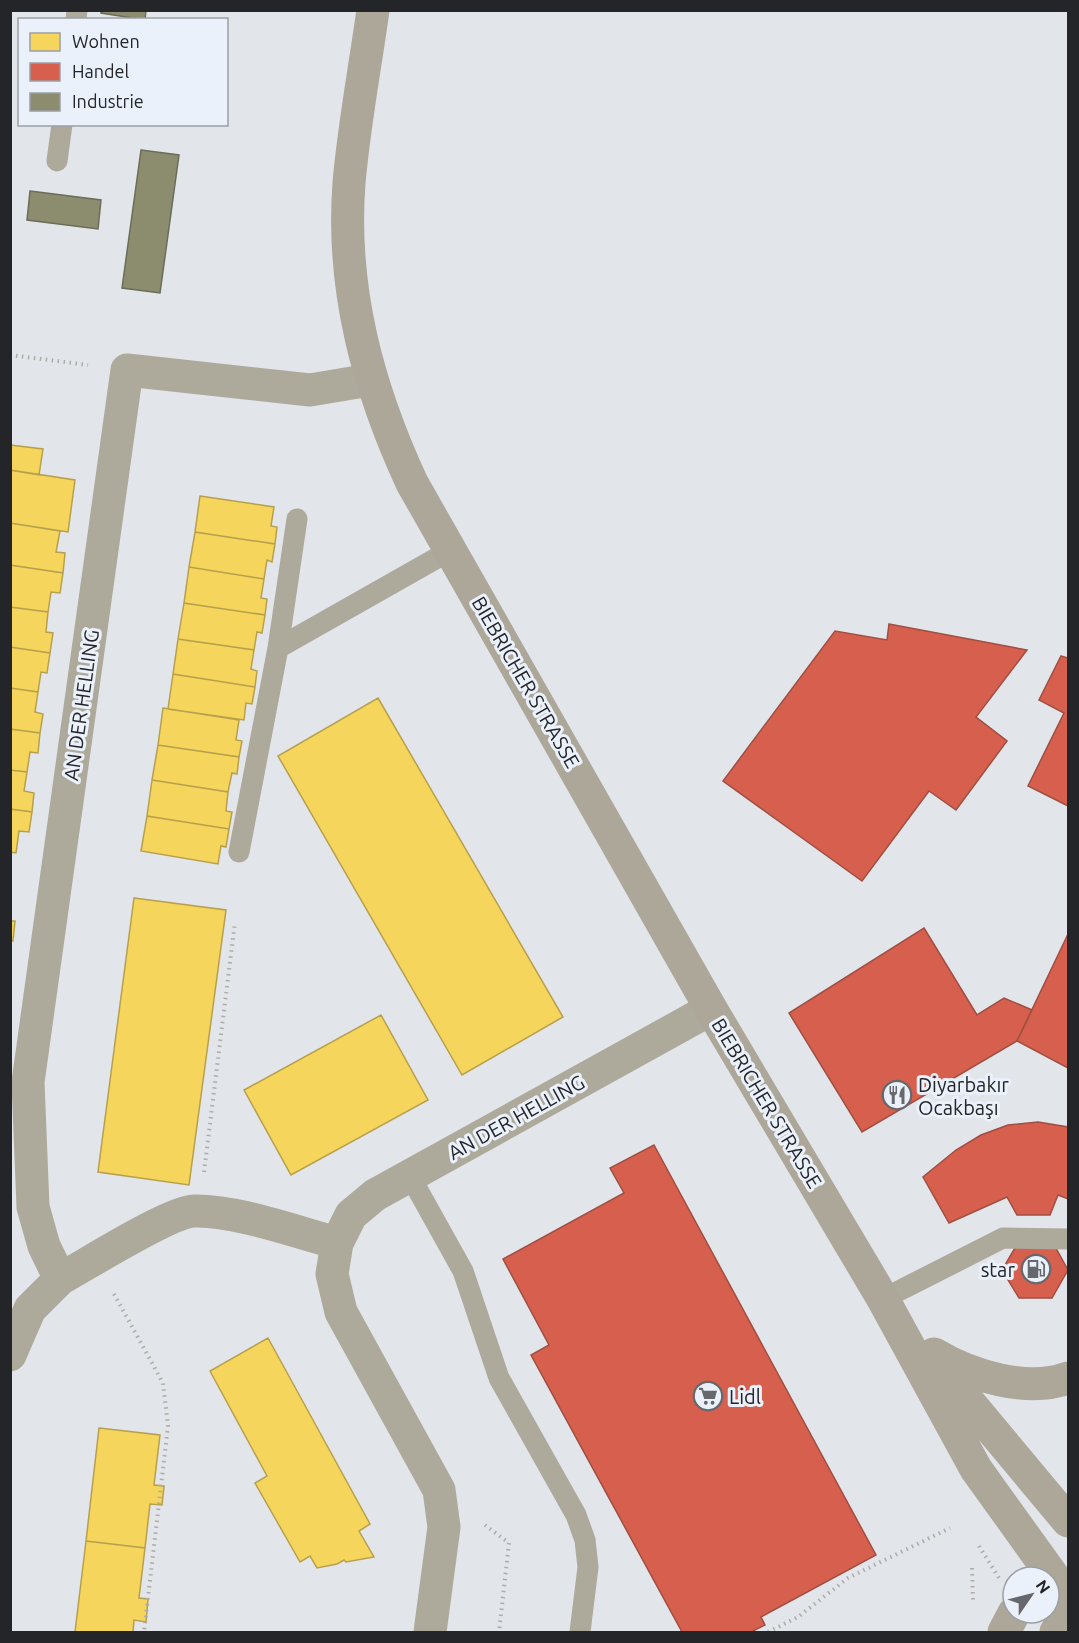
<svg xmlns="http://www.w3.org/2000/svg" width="1079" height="1643" font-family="Ubuntu,sans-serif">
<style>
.homes{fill:#f6d55c;stroke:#b7a04d;stroke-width:1.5}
.shops{fill:#d6604d;stroke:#a04e42;stroke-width:1.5}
.industry{fill:#8c8c6e;stroke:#6c6d59;stroke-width:1.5}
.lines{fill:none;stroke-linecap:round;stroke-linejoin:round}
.path{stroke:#aeaca7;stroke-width:4;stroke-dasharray:1.5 4.5;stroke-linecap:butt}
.lane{stroke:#ada99b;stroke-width:21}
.street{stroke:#ada99b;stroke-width:33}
.secondary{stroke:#aca799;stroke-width:33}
.labels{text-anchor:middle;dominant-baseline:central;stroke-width:6;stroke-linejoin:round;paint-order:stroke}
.street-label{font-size:20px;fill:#232529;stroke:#ebf1fa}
.poi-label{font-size:20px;fill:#232529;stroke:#ebf1fa;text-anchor:start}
</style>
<rect width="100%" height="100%" fill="#e2e5ea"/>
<!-- homes -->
<path class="homes" d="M 10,445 L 43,449 L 39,475 L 10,470 Z
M 10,470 L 75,480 L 68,532 L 10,523 Z
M 200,496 L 274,507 L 271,526 L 277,527 L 275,544 L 195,532 Z
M 10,523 L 60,531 L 56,552 L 65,553 L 63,573 L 10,565 Z
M 195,532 L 275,544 L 272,562 L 267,560 L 264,579 L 189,567 Z
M 10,565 L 63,573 L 60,593 L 51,592 L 48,612 L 10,607 Z
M 189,567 L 264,579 L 261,598 L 267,599 L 265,615 L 184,603 Z
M 184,603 L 265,615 L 262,633 L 257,632 L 254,650 L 178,639 Z
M 10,607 L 48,612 L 46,632 L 53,633 L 50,653 L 10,647 Z
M 178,639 L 254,650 L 251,669 L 257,671 L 255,687 L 173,674 Z
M 10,647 L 50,653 L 47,673 L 41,672 L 38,692 L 10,688 Z
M 173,674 L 255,687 L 252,704 L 246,703 L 244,720 L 168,709 Z
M 10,688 L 38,692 L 35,712 L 43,714 L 40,733 L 10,729 Z
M 378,698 L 563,1017 L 462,1075 L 278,756 Z
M 163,708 L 239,720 L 236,740 L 242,741 L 239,757 L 158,745 Z
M 10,729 L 40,733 L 38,753 L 30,752 L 27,772 L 10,770 Z
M 158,745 L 239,757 L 237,774 L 232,773 L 228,792 L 152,780 Z
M 10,770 L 27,772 L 24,791 L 34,793 L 32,812 L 10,809 Z
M 152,780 L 228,792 L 226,811 L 232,812 L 229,829 L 147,816 Z
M 10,809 L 32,812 L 29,832 L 19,831 L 16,853 L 10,852 Z
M 147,816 L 229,829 L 226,847 L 221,846 L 218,864 L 141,851 Z
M 134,898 L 226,910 L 189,1185 L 98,1172 Z
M 10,921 L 15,921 L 13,941 L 10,941 Z
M 381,1015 L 428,1100 L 291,1175 L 244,1090 Z
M 268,1338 L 370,1524 L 359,1531 L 374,1557 L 346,1562 L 344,1560 L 337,1564 L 317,1568 L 310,1556 L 300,1562 L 255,1483 L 267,1476 L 210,1371 Z
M 99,1428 L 160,1435 L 154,1485 L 164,1486 L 162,1505 L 150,1504 L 145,1548 L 86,1541 Z
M 86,1541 L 145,1548 L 139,1598 L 148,1599 L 146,1622 L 134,1620 L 133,1632 L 75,1632 Z"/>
<!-- shops -->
<path class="shops" d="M 889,624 L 1027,650 L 976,717 L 1007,741 L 956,810 L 929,791 L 862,881 L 723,781 L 835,631 L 887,640 Z
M 1061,656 L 1068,658 L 1068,806 L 1028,786 L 1064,713 L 1039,700 Z
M 924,928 L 977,1015 L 1004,998 L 1032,1010 L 1017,1041 L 862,1132 L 789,1013 Z
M 1068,934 L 1068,1068 L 1017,1041 Z
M 1038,1122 L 1068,1127 L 1068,1199 L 1058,1195 L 1050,1215 L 1017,1215 L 1007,1197 L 949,1223 L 923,1177 L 956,1150 L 981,1135 L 1008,1125 Z
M 654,1145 L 876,1555 L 761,1617 L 765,1625 L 751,1632 L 682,1632 L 531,1355 L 549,1345 L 503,1259 L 624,1193 L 610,1168 Z
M 1019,1241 L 1052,1241 L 1068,1270 L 1052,1298 L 1019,1298 L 1002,1270 Z"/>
<!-- industry -->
<path class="industry" d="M 101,10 L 146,10 L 145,20 L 101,13 Z
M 141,150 L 179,155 L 160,293 L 122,288 Z
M 30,191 L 101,200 L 98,229 L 27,220 Z"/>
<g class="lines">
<!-- path -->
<path class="path" d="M 10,355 L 88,365
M 204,1172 L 235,922
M 114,1294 L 163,1383 L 168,1426 L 144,1632
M 485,1525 L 509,1543 L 499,1632
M 979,1546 L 999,1578
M 972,1568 L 973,1600
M 768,1632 L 798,1617 L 848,1578 L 950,1528"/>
<!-- lane -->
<path class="lane" d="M 76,20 L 77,10
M 57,161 L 62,124
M 278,648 L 451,550
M 239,852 L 278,648 L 297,519
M 410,1176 L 463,1271 L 499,1378 L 576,1515 L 585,1540 L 588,1567 L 580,1632
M 883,1299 L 1003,1238 L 1068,1239"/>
<!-- street -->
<path class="street" d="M 60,1279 C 86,1265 169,1212 194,1211 C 236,1210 296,1232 337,1243
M 10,1355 L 30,1309 L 60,1279 L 44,1246 L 33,1207 L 28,1082 L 127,370 L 310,390 L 370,380
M 430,1632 L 444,1527 L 439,1490 L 341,1312 L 332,1274 L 337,1243 L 351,1215 L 375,1195 L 711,1009"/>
<!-- secondary -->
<path class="secondary" d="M 373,10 C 365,68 354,125 349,183 C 341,289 368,388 412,483 L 711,1009 L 883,1299 L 976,1469 L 1068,1597
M 934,1354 C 971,1376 1027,1393 1068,1378
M 932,1358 L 1068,1521
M 1004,1632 L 1014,1613
M 1056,1632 L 1068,1611"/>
</g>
<!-- icons -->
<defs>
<g id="restaurant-ring" transform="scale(1.5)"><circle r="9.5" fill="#ebf1fa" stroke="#66686d" stroke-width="1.5"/><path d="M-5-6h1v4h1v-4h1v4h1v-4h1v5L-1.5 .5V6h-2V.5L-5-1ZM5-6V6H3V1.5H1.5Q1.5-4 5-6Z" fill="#66686d"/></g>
<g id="fuel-ring" transform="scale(1.5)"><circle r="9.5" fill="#ebf1fa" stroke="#66686d" stroke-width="1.5"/><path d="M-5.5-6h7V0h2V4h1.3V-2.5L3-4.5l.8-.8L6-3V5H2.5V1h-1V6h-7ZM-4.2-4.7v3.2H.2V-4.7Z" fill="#66686d"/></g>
<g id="supermarket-ring" transform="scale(1.5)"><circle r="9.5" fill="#ebf1fa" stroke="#66686d" stroke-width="1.5"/><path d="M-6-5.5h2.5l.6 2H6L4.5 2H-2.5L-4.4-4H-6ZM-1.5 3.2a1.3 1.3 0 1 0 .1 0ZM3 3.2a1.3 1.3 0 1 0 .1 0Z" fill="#66686d"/></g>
</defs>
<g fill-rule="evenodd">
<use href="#restaurant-ring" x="897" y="1095"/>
<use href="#fuel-ring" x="1036" y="1269"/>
<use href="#supermarket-ring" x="708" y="1396"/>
</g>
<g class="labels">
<!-- street labels -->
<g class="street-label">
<text transform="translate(526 682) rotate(60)">BIEBRICHER STRASSE</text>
<text transform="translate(81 705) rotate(-82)">AN DER HELLING</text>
<text transform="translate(767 1103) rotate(59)">BIEBRICHER STRASSE</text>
<text transform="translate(516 1117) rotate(-29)">AN DER HELLING</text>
</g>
<!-- poi labels -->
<g class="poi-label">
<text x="918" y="1084">Diyarbakır<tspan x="918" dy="23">Ocakbaşı</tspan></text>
<text x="1015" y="1269" text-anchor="end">star</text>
<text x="729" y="1396">Lidl</text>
</g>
</g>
<!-- border -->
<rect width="1079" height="1643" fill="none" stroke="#232529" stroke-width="24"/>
<!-- legend -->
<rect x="18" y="18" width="210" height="108" fill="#ebf1fa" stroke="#9b9fa6" stroke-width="1.5"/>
<rect x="30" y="33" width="30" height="18" fill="#f6d55c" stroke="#9b9fa6" stroke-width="1.5"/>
<text x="72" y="48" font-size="18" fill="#232529">Wohnen</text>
<rect x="30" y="63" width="30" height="18" fill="#d6604d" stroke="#9b9fa6" stroke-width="1.5"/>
<text x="72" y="78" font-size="18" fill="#232529">Handel</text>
<rect x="30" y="93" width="30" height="18" fill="#8c8c6e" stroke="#9b9fa6" stroke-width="1.5"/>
<text x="72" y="108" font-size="18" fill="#232529">Industrie</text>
<!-- north arrow -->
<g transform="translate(1031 1595) rotate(55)"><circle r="28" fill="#ebf1fa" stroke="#9b9fa6" stroke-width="1.5"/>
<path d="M0-4.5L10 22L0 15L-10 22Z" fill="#66686d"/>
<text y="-9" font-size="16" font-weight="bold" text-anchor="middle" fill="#232529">N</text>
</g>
</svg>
